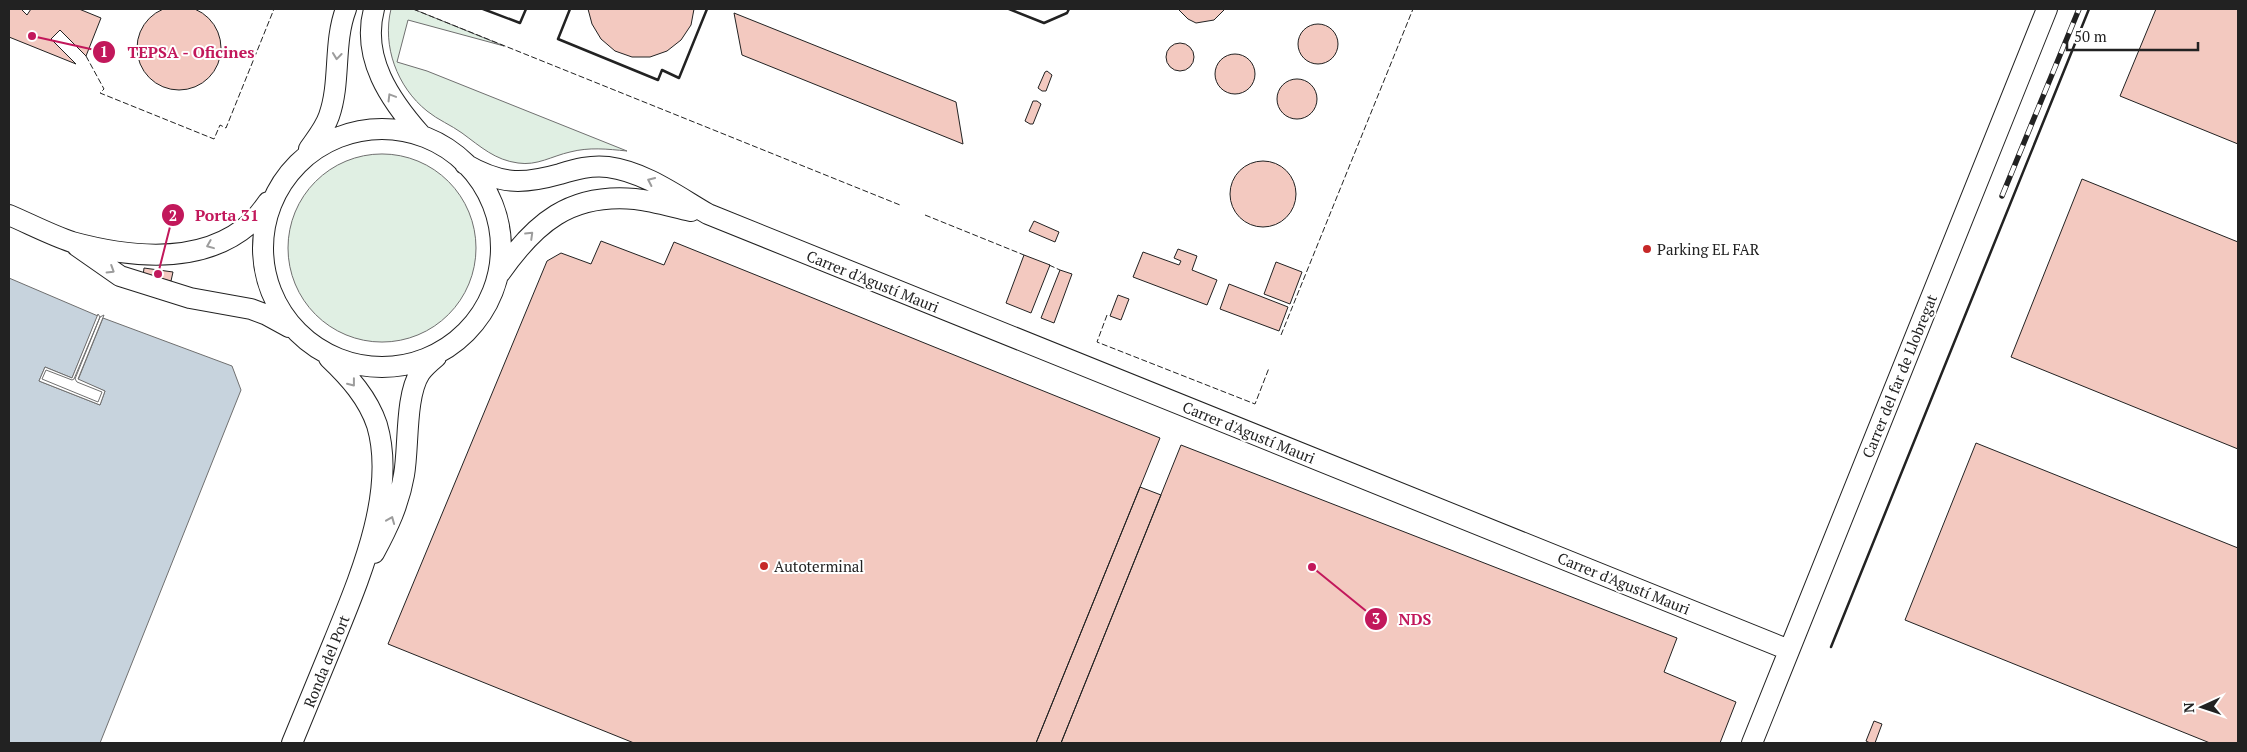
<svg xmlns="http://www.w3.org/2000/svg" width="2247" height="752" font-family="'PT Serif',serif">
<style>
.green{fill:#e0efe3;stroke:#6f6f6f}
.water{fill:#c7d3dd;stroke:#6f6f6f}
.pier{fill:#fff;stroke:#6f6f6f}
.building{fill:#f3c9c0;stroke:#222}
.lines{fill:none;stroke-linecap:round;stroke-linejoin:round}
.minor-casing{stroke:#222;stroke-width:22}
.minor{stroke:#fff;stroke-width:20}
.rail-casing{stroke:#222;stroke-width:5.5}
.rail{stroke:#fff;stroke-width:4;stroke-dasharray:11;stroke-linecap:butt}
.fence{stroke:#222;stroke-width:1;stroke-dasharray:6 2.5;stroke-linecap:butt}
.wall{stroke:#222;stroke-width:2.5}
.oneway{stroke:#9c9c9c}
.poi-dot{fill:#c62828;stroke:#fff;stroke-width:2}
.labels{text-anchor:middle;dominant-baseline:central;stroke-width:4;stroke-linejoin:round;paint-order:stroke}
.poi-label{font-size:15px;fill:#222;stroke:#fff;text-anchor:start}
.street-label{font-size:15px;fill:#222;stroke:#fff}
.leader{fill:none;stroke:#c2185b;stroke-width:2}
.callout-dot{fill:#c2185b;stroke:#fff;stroke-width:2}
.mark-label{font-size:15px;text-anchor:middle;font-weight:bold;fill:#fff}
.callout-label{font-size:16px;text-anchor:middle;font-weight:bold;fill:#c2185b;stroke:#fff;stroke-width:4;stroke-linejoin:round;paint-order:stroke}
</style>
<rect width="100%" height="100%" fill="#fff"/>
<!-- green -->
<path class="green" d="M 391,9 L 413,9 L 504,46 L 408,20 L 397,62 L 427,71 L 627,151 C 607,149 589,147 570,152 C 552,156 537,166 518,163 C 495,160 481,147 462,133 C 451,125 438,120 427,111 C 397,87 382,46 391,9 Z
M288 248a94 94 0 1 1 188 0a94 94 0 1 1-188 0Z"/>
<!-- water -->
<path class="water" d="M 9,278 L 98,316 L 72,378 L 45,367 L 39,381 L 100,405 L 105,391 L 78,380 L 103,318 L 232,366 L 241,390 L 100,743 L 9,743 Z"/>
<!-- pier -->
<path class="pier" d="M 98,314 L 100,317 L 74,379 L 72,380 L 46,370 L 42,379 L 98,402 L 102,392 L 77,382 L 75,379 L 100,317 L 104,315 L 78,379 L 105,391 L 100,405 L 39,381 L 45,367 L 72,378 Z"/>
<!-- building -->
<path class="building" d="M137 48a42 42 0 1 1 84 0a42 42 0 1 1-84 0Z
M 9,9 L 21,9 L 27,15 L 31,9 L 79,9 L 101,18 L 86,56 L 60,30 L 51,39 L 76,64 L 9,37 Z
M 588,9 L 694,9 L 691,25 L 681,40 L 667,51 L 650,57 L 632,57 L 615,51 L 601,39 L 592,24 Z
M 1178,9 L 1225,9 L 1214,20 L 1196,23 L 1188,19 Z
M 2156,9 L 2238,9 L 2238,144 L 2120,96 Z
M 734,13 L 956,102 L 963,144 L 742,55 Z
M1298 44a20 20 0 1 1 40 0a20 20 0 1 1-40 0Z
M1166 57a14 14 0 1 1 28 0a14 14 0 1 1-28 0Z
M1215 74a20 20 0 1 1 40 0a20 20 0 1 1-40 0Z
M 1047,71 L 1052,75 L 1046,91 L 1042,91 L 1038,88 L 1045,72 Z
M1277 99a20 20 0 1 1 40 0a20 20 0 1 1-40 0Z
M 1033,101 L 1037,101 L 1041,104 L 1033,124 L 1030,124 L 1025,121 Z
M1230 194a33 33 0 1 1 66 0a33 33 0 1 1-66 0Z
M 2082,179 L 2238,242 L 2238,449 L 2011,357 Z
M 1034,221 L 1059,232 L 1055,242 L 1029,231 Z
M 601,241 L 664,265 L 674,242 L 1160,438 L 1036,743 L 634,743 L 388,644 L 547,261 L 561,253 L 591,264 Z
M 1178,249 L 1197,256 L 1192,270 L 1217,280 L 1207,305 L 1133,277 L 1143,252 L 1179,265 L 1181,261 L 1174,258 Z
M 1024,255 L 1050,265 L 1031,313 L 1006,303 Z
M 1276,262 L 1302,272 L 1290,304 L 1264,294 Z
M 144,268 L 173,272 L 171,281 L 143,276 Z
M 1060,270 L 1072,274 L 1054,323 L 1041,318 Z
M 1229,284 L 1288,307 L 1279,331 L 1220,309 Z
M 1118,295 L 1129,299 L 1121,320 L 1110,316 Z
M 1976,443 L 2238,548 L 2238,743 L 2210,743 L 1905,620 Z
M 1181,445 L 1677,638 L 1664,672 L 1736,702 L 1720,743 L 1061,743 Z
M 1140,487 L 1161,495 L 1061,743 L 1036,743 Z
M 1874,721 L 1882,724 L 1875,743 L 1870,743 L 1866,741 Z"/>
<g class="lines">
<!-- minor casing -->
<g class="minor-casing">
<path id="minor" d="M 374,9 C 361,58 390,100 421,135
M263 248a119 119 0 1 1 238 0a119 119 0 1 1-238 0Z
M 309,149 C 316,139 325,128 329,116 C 341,82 333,43 346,9
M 465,164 C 500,184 521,185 560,174 C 576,169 591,165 608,167 C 645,172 677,196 708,214 L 1789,650
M 9,215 C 30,224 51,235 72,242 C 131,258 206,266 254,220 C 259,214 264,208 268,202
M 77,246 L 120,276 L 190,298 L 251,309 L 267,315 L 289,327
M 500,273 C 535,223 570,193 635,199 C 653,201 673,207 691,211
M 374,553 C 388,527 399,504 404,475 C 409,447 405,396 420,373 C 424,367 430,362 436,357
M 292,743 C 306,709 320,675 334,641 C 359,579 397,493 377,425 C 368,398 349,377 329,358
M 1752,743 L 2047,9"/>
</g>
<!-- minor -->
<use href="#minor" class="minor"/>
<!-- rail casing -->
<g class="rail-casing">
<path id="rail" d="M 2002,196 L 2079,9"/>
</g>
<!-- rail -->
<use href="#rail" class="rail"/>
<!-- fence -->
<path class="fence" d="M 413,9 L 900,205
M 86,56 L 104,89 L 100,93 L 214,139 L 220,125 L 226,128 L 274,9
M 925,215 L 1024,255
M 1049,265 L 1060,270
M 1107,315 L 1097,342 L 1255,404 L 1269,368
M 1281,335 L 1413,9"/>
<!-- wall -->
<path class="wall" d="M 483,9 L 520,23 L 526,9
M 570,9 L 558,39 L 658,80 L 662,70 L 679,78 L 707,9
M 1009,9 L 1044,23 L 1067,13 L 1069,9
M 1831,647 L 2089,9"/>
</g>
<!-- one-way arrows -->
<defs><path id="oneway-chevron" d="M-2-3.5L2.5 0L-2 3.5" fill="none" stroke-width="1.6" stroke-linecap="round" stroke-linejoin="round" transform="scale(1.25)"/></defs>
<g class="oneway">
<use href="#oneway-chevron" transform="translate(337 56) rotate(96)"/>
<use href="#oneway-chevron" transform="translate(391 97) rotate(-121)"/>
<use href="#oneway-chevron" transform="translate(651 181) rotate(-155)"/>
<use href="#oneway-chevron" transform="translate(530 235) rotate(-44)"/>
<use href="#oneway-chevron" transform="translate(210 245) rotate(158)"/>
<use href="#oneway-chevron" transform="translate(111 270) rotate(32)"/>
<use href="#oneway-chevron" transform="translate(352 383) rotate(52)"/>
<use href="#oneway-chevron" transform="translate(391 520) rotate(-68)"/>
</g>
<!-- markers -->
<g class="poi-dot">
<circle cx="1647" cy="249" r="5"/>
<circle cx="764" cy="566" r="5"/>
</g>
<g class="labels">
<!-- poi labels -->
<g class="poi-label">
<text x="1657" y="249">Parking EL FAR</text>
<text x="774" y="566">Autoterminal</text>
</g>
<!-- street labels -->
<g class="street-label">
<text transform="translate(873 281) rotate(22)">Carrer d'Agustí Mauri</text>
<text transform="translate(1899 376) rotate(-68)">Carrer del far de Llobregat</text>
<text transform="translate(1249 432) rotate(22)">Carrer d'Agustí Mauri</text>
<text transform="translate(1624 583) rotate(22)">Carrer d'Agustí Mauri</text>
<text transform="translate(326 661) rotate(-68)">Ronda del Port</text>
</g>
</g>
<!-- callouts -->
<path class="leader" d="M32 36L104 52M158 274L173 215M1312 567L1376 619"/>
<g class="callout-dot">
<circle cx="32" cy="36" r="5"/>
<circle cx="158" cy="274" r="5"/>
<circle cx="1312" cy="567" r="5"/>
<circle cx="104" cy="52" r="12"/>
<circle cx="173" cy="215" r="12"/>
<circle cx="1376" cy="619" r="12"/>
</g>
<g class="mark-label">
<text x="104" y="57">1</text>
<text x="173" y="221">2</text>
<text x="1376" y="624">3</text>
</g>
<g class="callout-label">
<text x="191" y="58">TEPSA - Oficines</text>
<text x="227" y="221">Porta 31</text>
<text x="1415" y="625">NDS</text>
</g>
<!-- border -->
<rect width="2247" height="752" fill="none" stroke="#222222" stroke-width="20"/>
<!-- north arrow -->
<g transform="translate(2202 707) rotate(267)" stroke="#ffffff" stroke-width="4" paint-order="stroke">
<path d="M0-4L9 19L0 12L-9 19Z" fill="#222222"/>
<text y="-8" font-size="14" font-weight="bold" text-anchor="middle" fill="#222222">N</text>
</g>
<!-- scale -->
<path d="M2067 42v8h131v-8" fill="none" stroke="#222222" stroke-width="2.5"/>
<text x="2074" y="42" font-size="15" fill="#222222" stroke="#ffffff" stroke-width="4" paint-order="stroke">50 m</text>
</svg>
